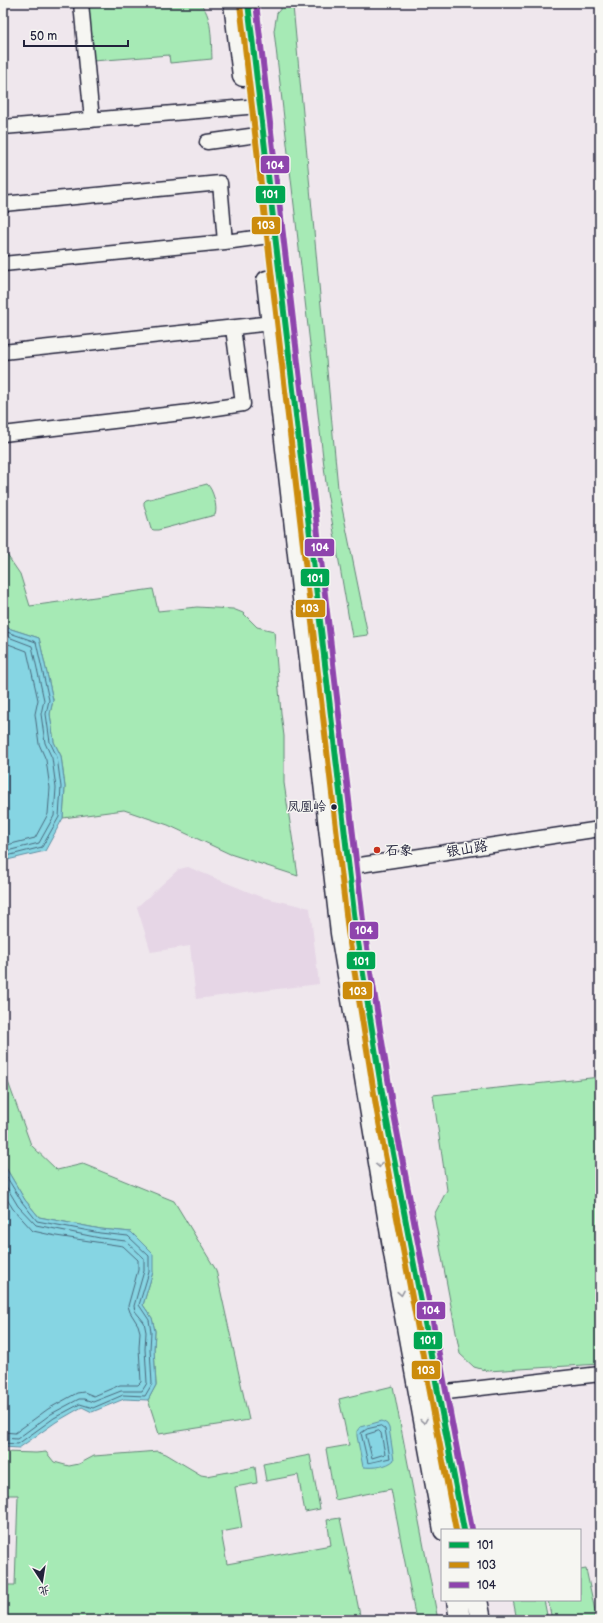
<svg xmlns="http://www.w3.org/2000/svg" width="603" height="1623" font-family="'Balsamiq Sans','LXGW WenKai TC',sans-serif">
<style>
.built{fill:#e6d6e6}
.green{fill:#a6eab5;stroke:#648678}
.water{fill:#86d5e3;stroke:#5e8da0}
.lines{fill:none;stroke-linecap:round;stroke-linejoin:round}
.shore{stroke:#4a6a7e;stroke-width:1}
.street-casing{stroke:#22223b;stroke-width:17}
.secondary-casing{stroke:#22223b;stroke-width:23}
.street{stroke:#f6f6f2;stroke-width:14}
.secondary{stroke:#f6f6f2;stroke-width:20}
.bus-1-casing{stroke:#f6f6f2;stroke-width:9}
.bus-2-casing{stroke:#f6f6f2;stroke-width:9}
.bus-3-casing{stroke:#f6f6f2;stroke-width:9}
.bus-1{stroke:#00a651;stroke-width:6}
.bus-2{stroke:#cc8c0c;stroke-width:6}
.bus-3{stroke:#8e44ad;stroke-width:6}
.oneway{stroke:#9797a0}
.bus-dot{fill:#22223b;stroke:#f6f6f2;stroke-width:1.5}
.poi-dot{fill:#c8321e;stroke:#f6f6f2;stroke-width:1.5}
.labels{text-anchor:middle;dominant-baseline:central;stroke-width:3;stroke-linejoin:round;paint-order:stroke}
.bus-label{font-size:13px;fill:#22223b;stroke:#f6f6f2;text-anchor:end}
.street-label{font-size:14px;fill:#22223b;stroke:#f6f6f2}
.poi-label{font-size:14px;fill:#22223b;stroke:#f6f6f2;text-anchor:start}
.line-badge{stroke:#f6f6f2;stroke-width:1.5}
.badge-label{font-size:11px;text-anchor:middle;font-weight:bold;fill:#fff}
</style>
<rect width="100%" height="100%" fill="#efe7ed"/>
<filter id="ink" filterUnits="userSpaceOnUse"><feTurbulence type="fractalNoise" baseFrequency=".025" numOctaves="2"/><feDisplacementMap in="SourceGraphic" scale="8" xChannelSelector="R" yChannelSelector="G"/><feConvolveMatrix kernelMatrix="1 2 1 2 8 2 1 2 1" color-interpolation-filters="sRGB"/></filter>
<g filter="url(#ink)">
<!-- built -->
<path class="built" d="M 188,867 L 261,897 L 310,908 L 319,984 L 196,999 L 190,946 L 151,952 L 137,907 L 179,869 Z"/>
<!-- green -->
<path class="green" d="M 152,3 L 199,3 C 213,13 211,43 212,59 L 170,63 L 169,55 L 93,61 L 88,7 Z
M 283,6 L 293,6 L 338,488 L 368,635 L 352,637 L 327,492 L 274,31 L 277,13 Z
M 207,484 C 213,489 218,508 215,515 L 158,530 L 154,530 L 151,529 L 144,505 L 144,502 L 146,500 Z
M 3,549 L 20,574 L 30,606 L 153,589 L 158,611 L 197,607 L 233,609 L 243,613 L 257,627 L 274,631 L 281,713 L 284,736 L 284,783 L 298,876 L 230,854 L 168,825 L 124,810 L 63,818 L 65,787 L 61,756 L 54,742 L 50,714 L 53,700 L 39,638 L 8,628 L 3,623 Z
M 3,1077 L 8,1082 L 31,1145 L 57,1170 L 83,1164 L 174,1201 L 216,1270 L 249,1420 L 159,1434 L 148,1400 L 156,1385 L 154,1349 L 155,1331 L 152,1318 L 143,1305 L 153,1272 L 131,1232 L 101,1229 L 39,1217 L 25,1200 L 3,1163 Z
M 600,1077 L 600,1364 L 488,1371 L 474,1367 L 460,1354 L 434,1215 L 447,1190 L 433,1095 Z
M 393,1386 L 438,1620 L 416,1620 L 391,1489 L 335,1500 L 326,1449 L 349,1445 L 339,1399 Z
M 158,1451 L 166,1454 L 201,1475 L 207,1476 L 255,1467 L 257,1483 L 235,1487 L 242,1528 L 221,1532 L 227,1564 L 331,1545 L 327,1520 L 340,1518 L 361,1620 L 3,1620 L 3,1585 L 15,1585 L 18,1495 L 4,1495 L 3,1452 L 36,1453 L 46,1452 L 54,1462 L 69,1466 L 79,1464 L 94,1456 Z
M 310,1455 L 320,1509 L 305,1512 L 298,1475 L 266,1481 L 263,1464 Z
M 586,1569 L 597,1620 L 552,1620 L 548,1600 L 580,1600 L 580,1570 Z
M 513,1600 L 544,1600 L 548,1620 L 517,1620 Z"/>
<!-- water -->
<path class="water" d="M 3,623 L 8,628 L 39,638 L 53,700 L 50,714 L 54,742 L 61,756 L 65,787 L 63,818 L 45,851 L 3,861 Z
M 3,1163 L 25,1200 L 39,1217 L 101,1229 L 131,1232 L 153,1254 L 153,1272 L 143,1305 L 152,1318 L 155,1331 L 154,1349 L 156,1385 L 148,1400 L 124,1399 L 92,1412 L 82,1407 L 56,1422 L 19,1448 L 3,1447 Z
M 382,1421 L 387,1424 L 389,1428 L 394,1460 C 387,1467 373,1468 363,1467 L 357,1436 L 357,1431 L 360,1427 Z"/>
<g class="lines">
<!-- shore -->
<path class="shore" d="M 3,628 L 7,632 L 36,642 L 49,700 L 46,714 L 50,742 L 57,757 L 61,787 L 59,817 L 42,847 L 3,857
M 3,635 L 32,646 L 44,700 L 41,714 L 45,743 L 52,758 L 56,788 L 54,816 L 39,843 L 3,852
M 3,642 L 27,651 L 38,700 L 35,714 L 39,744 L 46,760 L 50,788 L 48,814 L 35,838 L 3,846
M 3,1171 L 22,1202 L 37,1221 L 100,1233 L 128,1236 L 149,1256 L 149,1272 L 139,1305 L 149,1320 L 151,1332 L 150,1349 L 152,1384 L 145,1396 L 123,1395 L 93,1408 L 80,1404 L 54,1418 L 18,1444 L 3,1443
M 3,1181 L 18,1206 L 36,1225 L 100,1238 L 126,1241 L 144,1258 L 144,1271 L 134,1306 L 135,1311 L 144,1322 L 146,1332 L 145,1349 L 147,1383 L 142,1391 L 121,1391 L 93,1402 L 84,1399 L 79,1399 L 51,1414 L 17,1439 L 3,1438
M 3,1193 L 13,1209 L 33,1231 L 56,1236 L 123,1246 L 138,1260 L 138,1270 L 128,1306 L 130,1312 L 138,1325 L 140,1332 L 139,1348 L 141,1382 L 138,1385 L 120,1385 L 94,1396 L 84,1392 L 77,1393 L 48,1409 L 15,1433 L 3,1432
M 381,1426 L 385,1429 L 390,1458 L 368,1463 L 361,1433 L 367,1429 Z
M 379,1431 L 381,1433 L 385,1454 L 372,1458 L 366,1435 Z"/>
<!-- street casing -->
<g class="street-casing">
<path id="street" d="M 81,3 L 92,120
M 3,127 L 247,107
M 207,142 L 250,136
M 3,204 L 220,183 L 225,242
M 3,264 L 225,242 L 262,237
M 3,352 L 272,323
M 3,434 L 190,412 L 243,404 L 233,328
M 340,868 L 600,829
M 430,1394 L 600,1374"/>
</g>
<!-- secondary casing -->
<g class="secondary-casing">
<path id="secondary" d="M 234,3 L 243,76
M 248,3 L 356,930 L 385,1111 L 464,1530
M 267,281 L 341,933 L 398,1277 L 444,1530
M 457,1600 L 460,1620
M 477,1600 L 481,1620"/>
</g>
<!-- street -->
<use href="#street" class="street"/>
<!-- secondary -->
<use href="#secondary" class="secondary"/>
<!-- bus-1 casing -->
<g class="bus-1-casing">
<path id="bus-1" d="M 248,3 L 356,930 L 385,1111 L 464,1530"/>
</g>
<!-- bus-2 casing -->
<g class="bus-2-casing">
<path id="bus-2" d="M 240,4 L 348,931 L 377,1112 L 456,1530"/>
</g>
<!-- bus-3 casing -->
<g class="bus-3-casing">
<path id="bus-3" d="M 256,3 L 364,929 L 393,1110 L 472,1529"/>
</g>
<!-- bus-1 -->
<use href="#bus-1" class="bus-1"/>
<!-- bus-2 -->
<use href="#bus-2" class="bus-2"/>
<!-- bus-3 -->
<use href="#bus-3" class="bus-3"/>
</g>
<!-- one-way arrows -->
<defs><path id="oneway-chevron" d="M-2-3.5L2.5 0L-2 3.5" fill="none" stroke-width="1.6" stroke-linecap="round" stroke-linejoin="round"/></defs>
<g class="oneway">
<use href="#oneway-chevron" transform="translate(379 1165) rotate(80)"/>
<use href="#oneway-chevron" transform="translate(401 1293) rotate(80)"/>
<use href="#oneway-chevron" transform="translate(424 1421) rotate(80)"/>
</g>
</g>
<!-- markers -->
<circle class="bus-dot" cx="334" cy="807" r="3.5"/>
<circle class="poi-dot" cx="377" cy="850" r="4"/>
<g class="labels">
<!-- bus labels -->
<g class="bus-label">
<text x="326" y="807">凤凰岭</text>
</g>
<!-- street labels -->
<g class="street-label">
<text transform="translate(467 849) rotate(-9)">银山路</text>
</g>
<!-- poi labels -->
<g class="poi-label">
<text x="385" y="850">石象</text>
</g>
</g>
<g class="line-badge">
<rect x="260" y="155" width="30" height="19" rx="4" fill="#8e44ad"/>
<rect x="255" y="185" width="31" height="19" rx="4" fill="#00a651"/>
<rect x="251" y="216" width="30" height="19" rx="4" fill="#cc8c0c"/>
<rect x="304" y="538" width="31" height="19" rx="4" fill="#8e44ad"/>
<rect x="300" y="568" width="30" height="19" rx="4" fill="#00a651"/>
<rect x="295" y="599" width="31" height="19" rx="4" fill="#cc8c0c"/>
<rect x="349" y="921" width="30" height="19" rx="4" fill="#8e44ad"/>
<rect x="346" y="951" width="30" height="19" rx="4" fill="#00a651"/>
<rect x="342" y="981" width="31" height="19" rx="4" fill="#cc8c0c"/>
<rect x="416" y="1301" width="30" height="19" rx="4" fill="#8e44ad"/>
<rect x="413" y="1331" width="30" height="19" rx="4" fill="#00a651"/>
<rect x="411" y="1360" width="30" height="20" rx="4" fill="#cc8c0c"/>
</g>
<g class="badge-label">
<text x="275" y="169">104</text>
<text x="270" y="198">101</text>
<text x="266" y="229">103</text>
<text x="320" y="551">104</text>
<text x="315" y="582">101</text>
<text x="310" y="612">103</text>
<text x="364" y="934">104</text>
<text x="361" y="965">101</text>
<text x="358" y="995">103</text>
<text x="431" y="1314">104</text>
<text x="428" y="1344">101</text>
<text x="426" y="1374">103</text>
</g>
<!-- margin -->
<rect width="603" height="1623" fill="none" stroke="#f6f6f2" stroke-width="16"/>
<rect x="8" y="8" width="587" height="1607" fill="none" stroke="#22223b" stroke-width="1.5" filter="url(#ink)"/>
<!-- legend -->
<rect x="441" y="1529" width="140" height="72" fill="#f6f6f2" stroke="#a1a1a9"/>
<rect x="449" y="1542" width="20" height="6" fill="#00a651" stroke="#a1a1a9"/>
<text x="477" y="1549" font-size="12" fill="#22223b">101</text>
<rect x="449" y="1562" width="20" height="6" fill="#cc8c0c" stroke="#a1a1a9"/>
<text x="477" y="1569" font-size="12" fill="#22223b">103</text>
<rect x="449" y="1582" width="20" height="6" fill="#8e44ad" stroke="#a1a1a9"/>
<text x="477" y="1589" font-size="12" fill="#22223b">104</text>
<!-- north arrow -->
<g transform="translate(42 1581) rotate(168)" stroke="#f6f6f2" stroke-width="3" paint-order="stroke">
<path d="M0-3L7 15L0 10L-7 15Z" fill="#22223b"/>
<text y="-6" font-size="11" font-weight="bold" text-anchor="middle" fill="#22223b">北</text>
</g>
<!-- scale -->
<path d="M24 40v6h104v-6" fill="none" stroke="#22223b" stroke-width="2"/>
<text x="30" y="40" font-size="12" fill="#22223b" stroke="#f6f6f2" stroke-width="3" paint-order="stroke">50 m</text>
</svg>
